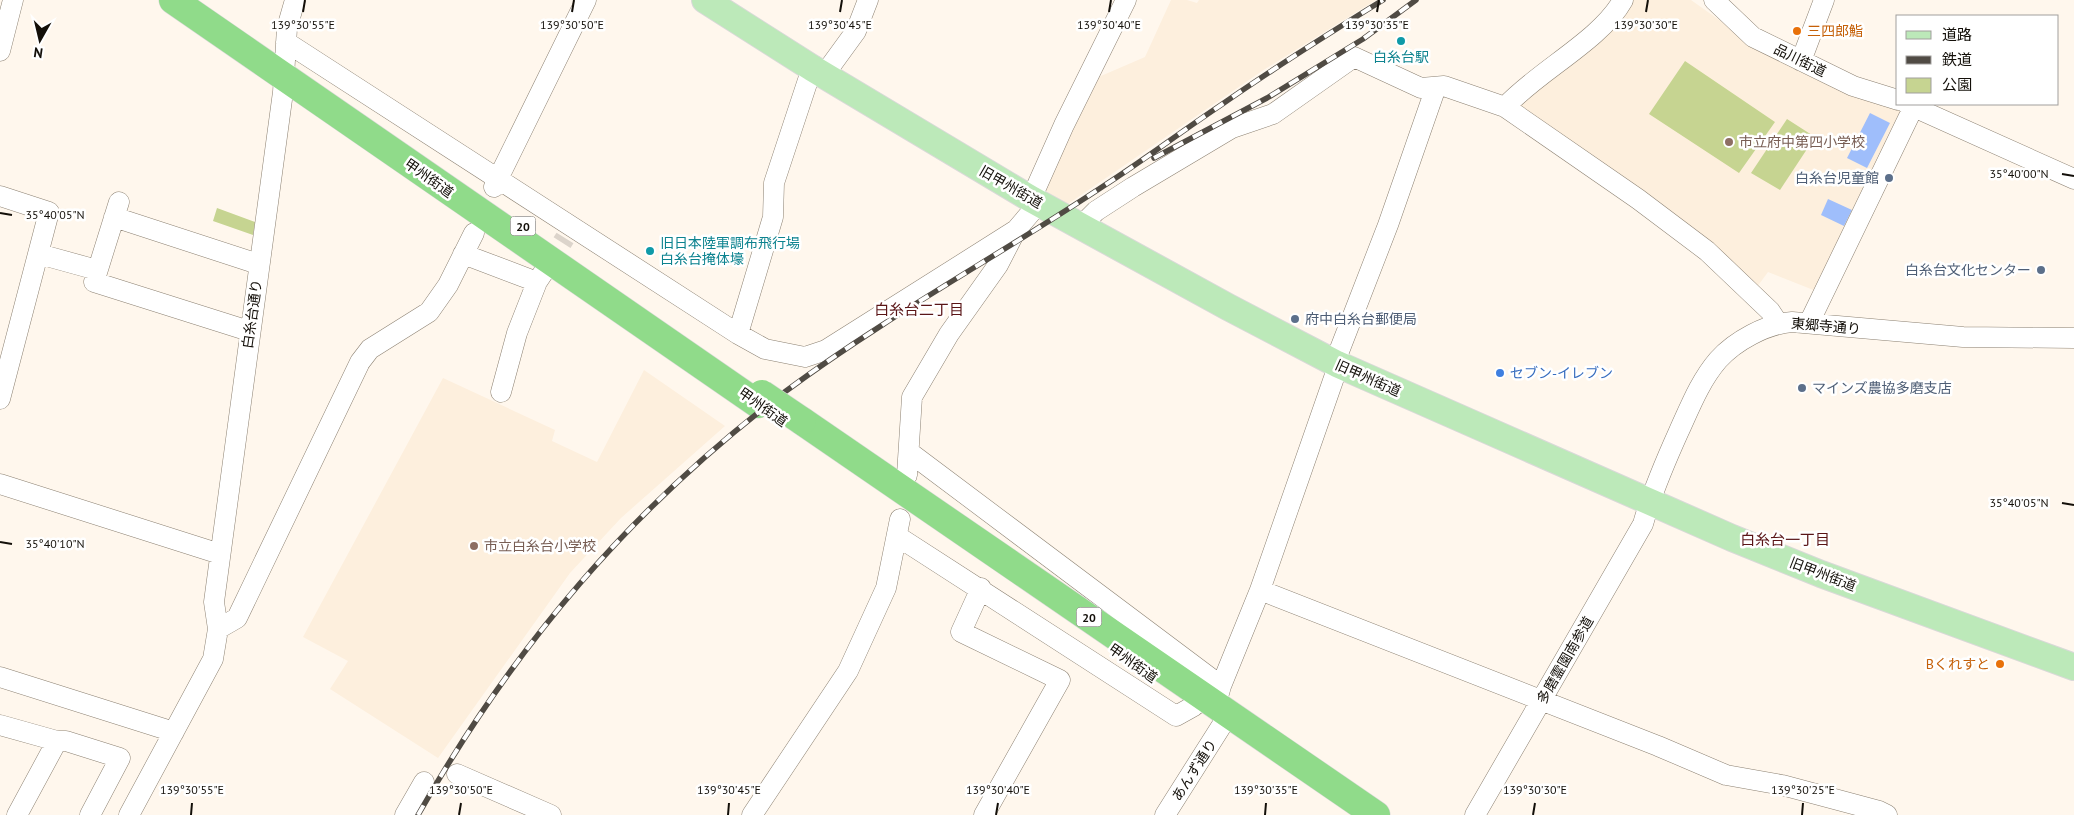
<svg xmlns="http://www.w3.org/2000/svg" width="2074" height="815" font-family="'PT Sans','Noto Sans JP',sans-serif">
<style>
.built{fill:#fdefdd}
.green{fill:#c6d491}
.water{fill:#9fbefb}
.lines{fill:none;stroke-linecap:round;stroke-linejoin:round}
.minor-tunnel{stroke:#dcd4cb;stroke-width:20;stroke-dasharray:20 10;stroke-linecap:butt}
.minor-casing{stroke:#8c8172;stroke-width:21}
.major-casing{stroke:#d9d9d8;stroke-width:28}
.highway-casing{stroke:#d9d9d8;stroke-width:29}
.minor{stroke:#fff;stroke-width:20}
.major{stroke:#bce9b9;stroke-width:26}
.highway{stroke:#90db8a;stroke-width:28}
.rail-casing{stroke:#504b44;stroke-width:5.5}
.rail{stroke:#fff;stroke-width:4;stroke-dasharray:11;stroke-linecap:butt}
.highway-bridge-casing{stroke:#d9d9d8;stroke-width:29;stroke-linecap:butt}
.highway-bridge{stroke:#90db8a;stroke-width:28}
.ticks{fill:none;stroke:#130f09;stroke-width:2}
.food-dot{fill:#e8710a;stroke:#fff;stroke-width:2}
.culture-dot{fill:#0f9aa8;stroke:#fff;stroke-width:2}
.education-dot{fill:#8d6e63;stroke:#fff;stroke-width:2}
.service-dot{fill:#5c6f8a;stroke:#fff;stroke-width:2}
.shop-dot{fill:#3f7fe0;stroke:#fff;stroke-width:2}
.labels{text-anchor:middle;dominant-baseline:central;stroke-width:5;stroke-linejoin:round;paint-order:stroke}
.shield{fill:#fff;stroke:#5a5753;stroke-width:1}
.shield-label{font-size:12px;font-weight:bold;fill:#130f09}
.food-label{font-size:14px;fill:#c56008;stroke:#fff;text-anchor:start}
.culture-label{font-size:14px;fill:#0d838f;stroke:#fff}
.street-label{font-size:14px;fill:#130f09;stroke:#fff}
.education-label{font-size:14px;fill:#785e54;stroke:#fff;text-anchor:start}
.service-label{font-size:14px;fill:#4e5e75;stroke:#fff;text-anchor:end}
.shop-label{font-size:14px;fill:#366cbe;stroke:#fff;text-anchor:start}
.neighbourhood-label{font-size:15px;fill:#5a1517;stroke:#fff}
.ticks-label{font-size:12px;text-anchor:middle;fill:#130f09;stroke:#fff;stroke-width:5;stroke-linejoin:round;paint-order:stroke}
</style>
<rect width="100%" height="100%" fill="#fff7ed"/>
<!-- built -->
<path class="built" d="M 1171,0 L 1187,0 L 1197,3 L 1199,0 L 1376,0 L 1265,69 L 1065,206 L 1042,193 L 1094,79 L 1145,57 Z
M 1631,0 L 1691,0 L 1760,49 L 1903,111 L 1816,291 L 1768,272 L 1757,287 L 1518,106 Z
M 644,370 L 725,426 L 621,518 L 570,573 L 438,758 L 330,689 L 348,661 L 303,637 L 443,378 L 555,430 L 552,441 L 597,462 Z"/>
<!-- green -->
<path class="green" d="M 1685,61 L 1775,122 L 1739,173 L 1649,114 Z
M 1787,119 L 1815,137 L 1780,190 L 1751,173 Z
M 217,208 L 255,222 L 253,235 L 213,221 Z"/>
<!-- water -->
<path class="water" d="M 1870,113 L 1890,123 L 1867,168 L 1847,158 Z
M 1828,199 L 1852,210 L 1844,226 L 1821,215 Z"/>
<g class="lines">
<!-- minor-tunnel -->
<path class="minor-tunnel" d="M 546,268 L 565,238"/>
<!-- minor casing -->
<g class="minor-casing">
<path id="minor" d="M 1714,0 L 1753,37 L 1853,86 L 1898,100
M 286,42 L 738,334 L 765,349 L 805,357 L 826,350 L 1016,230 L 1039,203
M 0,51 L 13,0
M 1801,61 L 1824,0
M 824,75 L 856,31 L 868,0
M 1907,104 L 2074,179
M 1505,107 C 1539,70 1600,41 1623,0
M 494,187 L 586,0
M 0,196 L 49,212 L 0,399
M 1031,199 L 1064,125 L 1126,0
M 119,202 L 94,282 L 249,331
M 114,217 L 258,264
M 1080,227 L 1096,211 L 1133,187 L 1232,128 L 1273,114 L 1354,57 L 1421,88 L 1444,86 L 1505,107 L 1638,199 L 1707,251 L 1770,311 L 1778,323
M 39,254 L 97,270
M 463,254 L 537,282 L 545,270
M 1809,323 L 1914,106
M 738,334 L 773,217 L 774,183 L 812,68
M 501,392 L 517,333 L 537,282
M 909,452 L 1221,686
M 907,475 L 912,397 L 949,334 L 998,265 L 1016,230
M 0,484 L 220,554
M 897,536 L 1176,716 L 1194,706
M 981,588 L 961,632 L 1060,680 L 984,815
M 1260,590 L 1658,746 L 1726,775 L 1782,785 L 1879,811 L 1887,815
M 218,629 L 237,618 L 360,362 L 370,349 L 429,312 L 448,285 L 474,233
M 0,677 L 174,732
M 1216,704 L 1221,686 L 1260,590 L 1336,372 L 1338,354 L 1388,225 L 1436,87
M 0,725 L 57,741 L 66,741 L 120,758 L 90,815
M 457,774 L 551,815
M 17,815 L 57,741
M 129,815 L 213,659 L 218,629 L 214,602 L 283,92 L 287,28 L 295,0
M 405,815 L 424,782
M 752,815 L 848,671 L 886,588 L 900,519
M 1165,815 L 1222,725 L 1228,719 L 1235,718
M 1475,815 L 1643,524 C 1652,492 1665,462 1679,431 C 1690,407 1700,381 1718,360 C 1735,341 1766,324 1792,322 L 1963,337 L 2074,338"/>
</g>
<!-- major casing -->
<g class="major-casing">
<path id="major" d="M 705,0 L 812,68 L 1031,199 L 1228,307 L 1337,364 L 1732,538 L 1821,574 L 2074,667"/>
</g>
<!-- highway casing -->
<g class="highway-casing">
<path id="highway" d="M 173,0 L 758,404
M 802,421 L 1376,815"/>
</g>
<!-- minor -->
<use href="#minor" class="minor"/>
<!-- major -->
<use href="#major" class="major"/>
<!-- highway -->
<use href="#highway" class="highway"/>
<!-- rail casing -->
<g class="rail-casing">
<path id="rail" d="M 1154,158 L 1267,98 L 1363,39 L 1416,0
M 418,815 C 514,646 631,508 786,391 C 887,316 1000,255 1105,185 C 1144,160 1182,131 1221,105 C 1274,68 1328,34 1383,0"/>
</g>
<!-- rail -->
<use href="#rail" class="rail"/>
<!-- highway-bridge casing -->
<g class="highway-bridge-casing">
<path id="highway-bridge" d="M 762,394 L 802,421"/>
</g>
<!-- highway-bridge -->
<use href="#highway-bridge" class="highway-bridge"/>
</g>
<!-- ticks -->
<path class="ticks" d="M 303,12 L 305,0M 572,12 L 574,0M 840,12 L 842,0M 1109,12 L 1111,0M 1377,12 L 1379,0M 1646,12 L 1648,0M 2062,174 L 2074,176M 0,213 L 12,215M 2062,503 L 2074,505M 0,542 L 12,544M 191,815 L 192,803M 459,815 L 461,803M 728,815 L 729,803M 996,815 L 998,803M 1265,815 L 1266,803M 1533,815 L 1535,803M 1802,815 L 1803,803"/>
<!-- markers -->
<g class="food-dot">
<circle cx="1797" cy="31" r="5"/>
<circle cx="2000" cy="664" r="5"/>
</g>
<g class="culture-dot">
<circle cx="1401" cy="41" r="5"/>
<circle cx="650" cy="251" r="5"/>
</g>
<g class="education-dot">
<circle cx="1729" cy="142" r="5"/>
<circle cx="474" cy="546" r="5"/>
</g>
<g class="service-dot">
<circle cx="1889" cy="178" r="5"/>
<circle cx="2041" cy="270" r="5"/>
<circle cx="1295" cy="319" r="5"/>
<circle cx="1802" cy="388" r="5"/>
</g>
<circle class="shop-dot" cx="1500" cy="373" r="5"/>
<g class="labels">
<!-- shield labels -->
<g class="shield">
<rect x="510.5" y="216.5" width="25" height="19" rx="4"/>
<rect x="1076.5" y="607.5" width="25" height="19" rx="4"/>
</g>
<g class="shield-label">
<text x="523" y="226">20</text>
<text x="1089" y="617">20</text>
</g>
<!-- food labels -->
<g class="food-label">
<text x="1807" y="31">三四郎鮨</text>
<text x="1990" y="664" text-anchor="end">Bくれすと</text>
</g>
<!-- culture labels -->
<g class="culture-label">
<text x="1401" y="57">白糸台駅</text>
<text x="660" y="243" text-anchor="start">旧日本陸軍調布飛行場<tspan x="660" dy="16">白糸台掩体壕</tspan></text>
</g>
<!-- street labels -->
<g class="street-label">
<text transform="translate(1800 60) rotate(26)">品川街道</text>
<text transform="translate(429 178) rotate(35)">甲州街道</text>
<text transform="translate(1011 187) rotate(30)">旧甲州街道</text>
<text transform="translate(252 314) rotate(-82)">白糸台通り</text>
<text transform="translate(1826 326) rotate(5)">東郷寺通り</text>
<text transform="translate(1368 378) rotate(24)">旧甲州街道</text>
<text transform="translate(763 407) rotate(35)">甲州街道</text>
<text transform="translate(1823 574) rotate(21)">旧甲州街道</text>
<text transform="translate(1565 660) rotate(-60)">多磨霊園南参道</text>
<text transform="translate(1133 663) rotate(35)">甲州街道</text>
<text transform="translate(1194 770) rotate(-57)">あんず通り</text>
</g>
<!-- education labels -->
<g class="education-label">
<text x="1739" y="142">市立府中第四小学校</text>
<text x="484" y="546">市立白糸台小学校</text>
</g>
<!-- service labels -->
<g class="service-label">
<text x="1879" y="178">白糸台児童館</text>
<text x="2031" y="270">白糸台文化センター</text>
<text x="1305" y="319" text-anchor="start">府中白糸台郵便局</text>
<text x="1812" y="388" text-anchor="start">マインズ農協多磨支店</text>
</g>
<!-- shop labels -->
<g class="shop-label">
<text x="1510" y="373">セブン-イレブン</text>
</g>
<!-- neighbourhood labels -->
<g class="neighbourhood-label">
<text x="919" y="309">白糸台二丁目</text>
<text x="1785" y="539">白糸台一丁目</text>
</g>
</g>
<g class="ticks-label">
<text x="303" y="29">139°30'55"E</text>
<text x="572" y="29">139°30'50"E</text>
<text x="840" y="29">139°30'45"E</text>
<text x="1109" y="29">139°30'40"E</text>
<text x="1377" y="29">139°30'35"E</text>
<text x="1646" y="29">139°30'30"E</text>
<text x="2019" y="178">35°40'00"N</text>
<text x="55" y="219">35°40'05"N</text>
<text x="2019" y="507">35°40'05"N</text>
<text x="55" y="548">35°40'10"N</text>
<text x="192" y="794">139°30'55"E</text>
<text x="461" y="794">139°30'50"E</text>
<text x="729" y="794">139°30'45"E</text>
<text x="998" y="794">139°30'40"E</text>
<text x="1266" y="794">139°30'35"E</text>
<text x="1535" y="794">139°30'30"E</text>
<text x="1803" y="794">139°30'25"E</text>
</g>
<!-- legend -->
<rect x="1896" y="15" width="162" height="90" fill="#ffffff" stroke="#a19f9d"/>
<rect x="1906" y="31" width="25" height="8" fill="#bce9b9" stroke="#a19f9d"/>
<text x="1942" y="40" font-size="15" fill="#130f09">道路</text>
<rect x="1906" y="56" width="25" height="8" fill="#504b44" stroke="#a19f9d"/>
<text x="1942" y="65" font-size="15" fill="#130f09">鉄道</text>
<rect x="1906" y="78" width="25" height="15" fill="#c6d491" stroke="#a19f9d"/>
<text x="1942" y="90" font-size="15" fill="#130f09">公園</text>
<!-- north arrow -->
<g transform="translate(40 40) rotate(188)" stroke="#ffffff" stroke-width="4" paint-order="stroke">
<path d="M0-4L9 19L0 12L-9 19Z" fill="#130f09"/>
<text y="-8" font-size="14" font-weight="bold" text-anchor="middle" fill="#130f09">N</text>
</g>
</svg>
